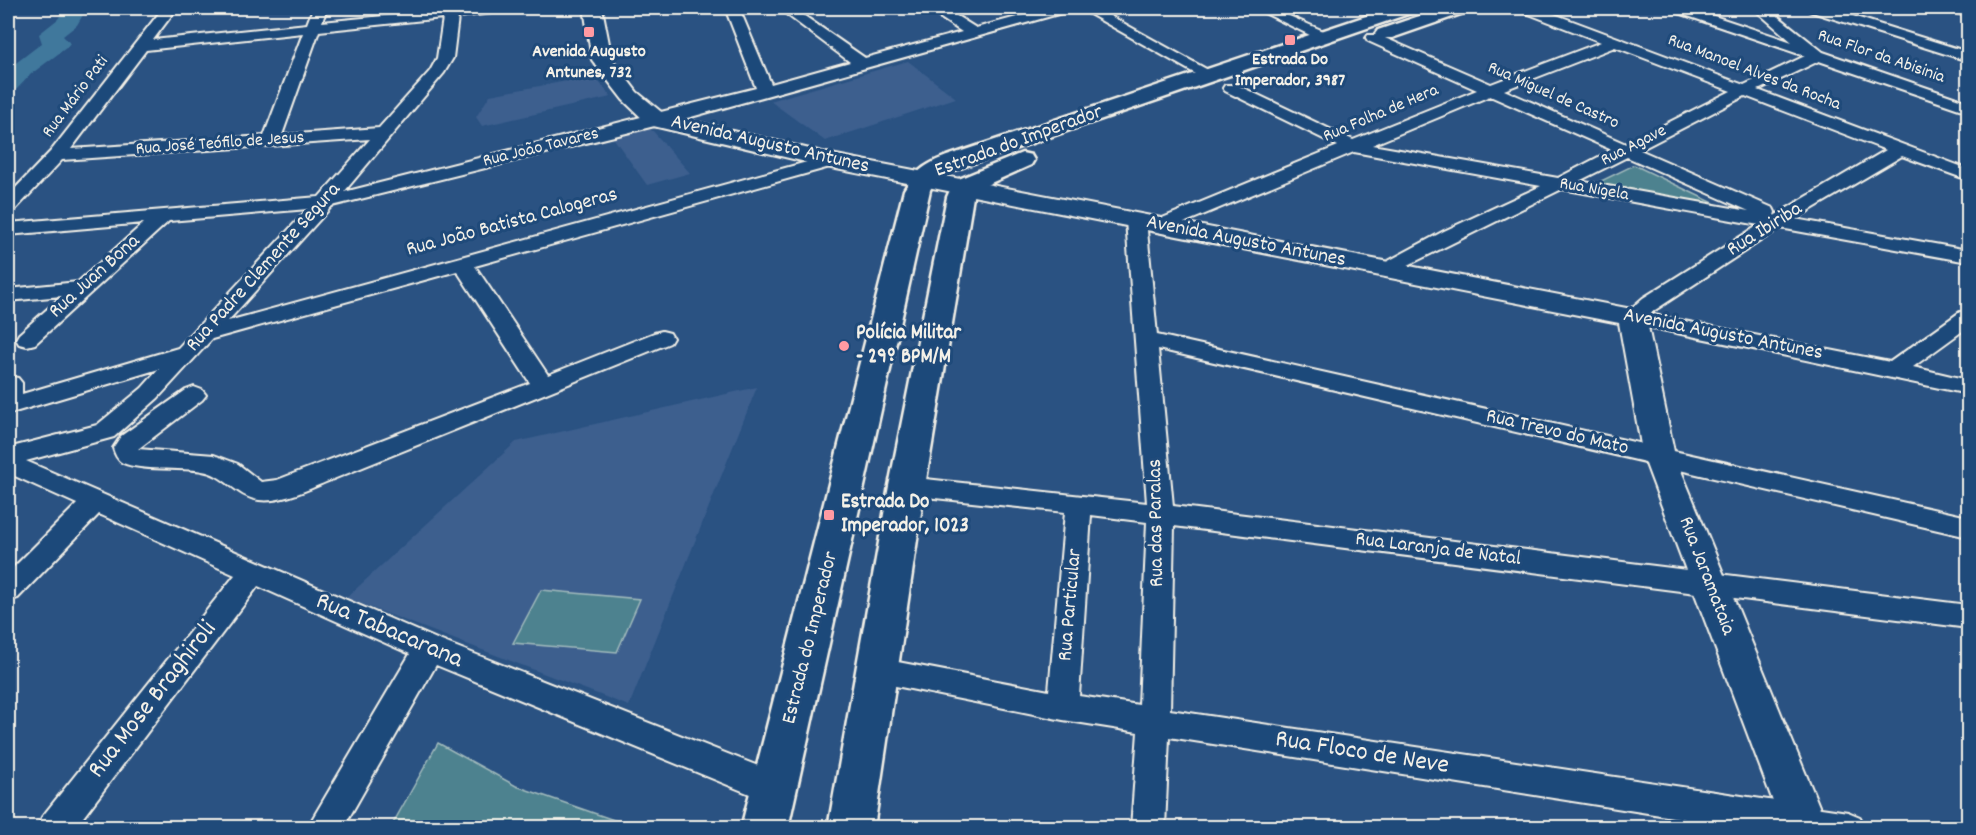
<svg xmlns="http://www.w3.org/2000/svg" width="1976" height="835" font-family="Dekko,sans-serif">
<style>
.built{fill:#3c5f8e}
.green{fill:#4e828f;stroke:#a1babc;stroke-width:1.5}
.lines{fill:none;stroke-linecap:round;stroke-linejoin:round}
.river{fill:#40789c;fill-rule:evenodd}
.minor-casing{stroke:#f4f1e8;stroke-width:4}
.tertiary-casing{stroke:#f4f1e8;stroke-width:4}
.secondary-casing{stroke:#f4f1e8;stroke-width:5}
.minor{fill:#1f4a7a;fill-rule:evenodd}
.tertiary{fill:#1f4a7a;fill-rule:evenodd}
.secondary{fill:#1f4a7a;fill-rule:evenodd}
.poi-dot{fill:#ff9aa2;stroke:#1f4a7a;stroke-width:2}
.labels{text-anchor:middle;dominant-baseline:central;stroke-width:6;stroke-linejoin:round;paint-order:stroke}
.far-poi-label{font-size:18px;font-weight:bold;fill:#f4f1e8;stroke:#1f4a7a}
.far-street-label{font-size:18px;fill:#f4f1e8;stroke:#1f4a7a}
.street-label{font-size:21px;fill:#f4f1e8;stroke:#1f4a7a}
.poi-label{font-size:21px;font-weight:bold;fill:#f4f1e8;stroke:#1f4a7a;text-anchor:start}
.near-street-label{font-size:26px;fill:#f4f1e8;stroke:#1f4a7a}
</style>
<rect width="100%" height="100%" fill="#2a5282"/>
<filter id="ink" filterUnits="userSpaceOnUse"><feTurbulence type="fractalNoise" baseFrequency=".0167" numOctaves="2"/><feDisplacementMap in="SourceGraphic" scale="12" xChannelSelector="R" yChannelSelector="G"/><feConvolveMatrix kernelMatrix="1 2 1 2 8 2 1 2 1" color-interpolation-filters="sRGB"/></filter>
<g filter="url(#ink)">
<!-- built -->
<path class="built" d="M 908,61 L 956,98 L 825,141 L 770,101 Z
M 595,76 L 611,97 L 482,126 L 476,117 L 490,95 Z
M 647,128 L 653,131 L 690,173 L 647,185 L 612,136 Z
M 757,387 L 629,706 L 346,598 L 516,442 Z"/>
<!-- green -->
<path class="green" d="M 1634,165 L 1726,209 L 1591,186 Z
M 541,590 L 640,599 L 617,652 L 513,643 Z
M 438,743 L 516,786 L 634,827 L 391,827 Z"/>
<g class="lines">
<!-- river -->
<path class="river" d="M 65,8 L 87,8 L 77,25 L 63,36 L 70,43 L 66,48 L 31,74 L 17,89 L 8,91 L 8,69 L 42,43 L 39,34 L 58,19 Z"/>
<!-- minor casing -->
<g class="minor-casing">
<path id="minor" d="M 163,8 L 177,8 L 153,40 L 307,24 L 313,8 L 327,8 L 322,22 L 445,10 L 445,8 L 508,8 L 506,11 L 501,12 L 458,17 L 453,58 L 444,73 L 344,192 L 756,88 L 725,8 L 739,8 L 771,84 L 850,62 L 778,8 L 793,8 L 865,58 L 962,32 L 930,11 L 928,8 L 944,8 L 976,28 L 1050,8 L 1071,8 L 1069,11 L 691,117 L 332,206 L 228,321 L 825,157 L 837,157 L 840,161 L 837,165 L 475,266 L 548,375 L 654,333 L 662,331 L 670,333 L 673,338 L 670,343 L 326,482 C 307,490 280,503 259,500 C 236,497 225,474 202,471 C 182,467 140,471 123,463 C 117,460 115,454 113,448 L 121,436 L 186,390 L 194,387 L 202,390 L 206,395 L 202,400 L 138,449 L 214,455 L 238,464 L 261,482 L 277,480 L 530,383 L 457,271 L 212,339 L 158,398 L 114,437 L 26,461 L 439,640 L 786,777 L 791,788 L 786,799 L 774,803 L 762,799 L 436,665 L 343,828 L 307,828 L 410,654 L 258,586 L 75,828 L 37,828 L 42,817 L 235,575 L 99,514 L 18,598 L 8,601 L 8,573 L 77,504 L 8,473 L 8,448 L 97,425 L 142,388 L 159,369 L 8,414 L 8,376 L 18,378 L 22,383 L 22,394 L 178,348 L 308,209 L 169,221 L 35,344 L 27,346 L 19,344 L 16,339 L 19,334 L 62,296 L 8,301 L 8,289 L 78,282 L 144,223 L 8,235 L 8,223 L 319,197 L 370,139 L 62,160 L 15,210 L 8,212 L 8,196 L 51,151 ZM 443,18 L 437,58 L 430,71 L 379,128 L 282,135 L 319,31 ZM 303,33 L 264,136 L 71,149 L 146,50 Z
M 1079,8 L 1096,8 L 1217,75 L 1209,80 L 1203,78 Z
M 1254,8 L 1271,8 L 1328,33 L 1330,36 L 1328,39 L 1318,39 Z
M 1519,8 L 1538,8 L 1744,85 L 1805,56 L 1673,11 L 1671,8 L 1690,8 L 1792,42 L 1753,8 L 1768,8 L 1823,52 L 1968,102 L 1968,112 L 1819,61 L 1758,90 L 1968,169 L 1968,180 L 1902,156 L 1795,219 L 1968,250 L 1968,262 L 1780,228 L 1649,314 L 1890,362 L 1960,312 L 1968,311 L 1968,327 L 1913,367 L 1968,380 L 1968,394 L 1624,322 L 1621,317 L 1643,298 L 1759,225 L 1562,189 L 1386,276 L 1379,274 L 1376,270 L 1379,266 L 1444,231 L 1541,186 L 1354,152 L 1169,229 L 1155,229 L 1152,225 L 1155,221 L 1338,146 L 1225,91 L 1223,88 L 1225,85 L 1237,85 L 1353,140 L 1477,90 L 1368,41 L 1366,38 L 1368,35 L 1378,35 L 1491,84 L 1601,42 L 1521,11 ZM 1615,47 L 1731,91 L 1626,144 L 1504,90 ZM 1490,96 L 1612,150 L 1558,178 L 1372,145 ZM 1745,96 L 1886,150 L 1774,216 L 1775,212 L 1773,208 L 1640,150 ZM 1627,157 L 1749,211 L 1579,181 Z
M 1807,8 L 1827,8 L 1968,52 L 1968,61 L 1809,11 Z
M 1945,8 L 1968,8 L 1968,16 L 1947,11 Z
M 1136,214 L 1143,216 L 1146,220 L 1157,335 L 1968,517 L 1968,537 L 1158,349 L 1173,506 L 1968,605 L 1968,628 L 1174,526 L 1170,710 L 1848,812 L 1860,817 L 1865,828 L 1742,828 L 1169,737 L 1165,828 L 1131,828 L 1138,732 L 1063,720 L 866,680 L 862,671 L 866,662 L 877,658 L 1049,691 L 1065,512 L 907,495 L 898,492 L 894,486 L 898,480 L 907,477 L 1147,503 L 1126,220 L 1129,216 ZM 1091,515 L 1147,522 L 1139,705 L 1079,696 Z"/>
</g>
<!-- tertiary casing -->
<g class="tertiary-casing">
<path id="tertiary" d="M 584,8 L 602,8 L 612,59 L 637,92 L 665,115 L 831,154 L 1642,311 L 1646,317 L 1675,456 L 1828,828 L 1783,828 L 1643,456 L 1619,323 L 831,168 L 649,125 L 623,100 L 592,60 Z"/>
</g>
<!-- secondary casing -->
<g class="secondary-casing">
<path id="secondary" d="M 1390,8 L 1417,8 L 1414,12 L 968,165 C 953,171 938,175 930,190 L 788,828 L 741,828 L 904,190 C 916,170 929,162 950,155 Z
M 1443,8 L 1470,8 L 1467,12 L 1392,38 L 1378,38 L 1375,34 L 1378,30 Z
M 1022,153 L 1031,155 L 1034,160 L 1031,165 L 975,190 L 973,197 L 925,486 L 874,828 L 828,828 L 889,486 L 947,197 L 954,181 Z"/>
</g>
<!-- minor -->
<use href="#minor" class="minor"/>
<!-- tertiary -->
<use href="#tertiary" class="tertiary"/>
<!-- secondary -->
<use href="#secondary" class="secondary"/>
</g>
</g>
<!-- markers -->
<g class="poi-dot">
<rect x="583" y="26" width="12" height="12" rx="3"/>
<rect x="1284" y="34" width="12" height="12" rx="3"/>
<circle cx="844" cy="346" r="6"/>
<rect x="823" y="509" width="12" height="12" rx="3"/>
</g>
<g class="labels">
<!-- far-poi labels -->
<g class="far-poi-label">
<text x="589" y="52">Avenida Augusto<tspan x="589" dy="21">Antunes, 732</tspan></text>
<text x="1290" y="60">Estrada Do<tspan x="1290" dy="21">Imperador, 3987</tspan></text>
</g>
<!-- far-street labels -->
<g class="far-street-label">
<text transform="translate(1881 57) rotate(19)">Rua Flor da Abisinia</text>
<text transform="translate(1754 73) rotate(21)">Rua Manoel Alves da Rocha</text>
<text transform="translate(1553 96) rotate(24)">Rua Miguel de Castro</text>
<text transform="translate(76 97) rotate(-53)">Rua Mário Pati</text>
<text transform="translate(1381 114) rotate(-23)">Rua Folha de Hera</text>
<text transform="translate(220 144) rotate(-4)">Rua José Teófilo de Jesus</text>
<text transform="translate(1634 146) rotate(-27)">Rua Agave</text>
<text transform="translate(541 148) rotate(-14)">Rua João Tavares</text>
<text transform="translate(1594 190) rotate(10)">Rua Nigela</text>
</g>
<!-- street labels -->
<g class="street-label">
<text transform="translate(1019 142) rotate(-20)">Estrada do Imperador</text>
<text transform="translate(770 145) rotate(13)">Avenida Augusto Antunes</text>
<text transform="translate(512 223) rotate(-15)">Rua João Batista Calogeras</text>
<text transform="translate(1765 230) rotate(-32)">Rua Ibiriba</text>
<text transform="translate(1246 242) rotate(11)">Avenida Augusto Antunes</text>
<text transform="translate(264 268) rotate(-48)">Rua Padre Clemente Segura</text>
<text transform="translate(95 277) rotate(-42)">Rua Juan Bona</text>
<text transform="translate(1723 335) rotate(11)">Avenida Augusto Antunes</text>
<text transform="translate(1557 433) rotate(13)">Rua Trevo do Mato</text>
<text transform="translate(1157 523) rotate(-91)">Rua das Paralas</text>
<text transform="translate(1438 550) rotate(7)">Rua Laranja de Natal</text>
<text transform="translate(1706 576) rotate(69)">Rua Jaramataia</text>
<text transform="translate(1071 605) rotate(-85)">Rua Particular</text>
<text transform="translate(811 638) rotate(-76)">Estrada do Imperador</text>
</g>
<!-- poi labels -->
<g class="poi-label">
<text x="856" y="334">Polícia Militar<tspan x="856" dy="24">- 29º BPM/M</tspan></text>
<text x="841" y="503">Estrada Do<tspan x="841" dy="24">Imperador, 1023</tspan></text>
</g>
<!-- near-street labels -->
<g class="near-street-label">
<text transform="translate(389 631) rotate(23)">Rua Tabacarana</text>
<text transform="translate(153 700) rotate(-52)">Rua Mose Braghiroli</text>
<text transform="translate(1362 753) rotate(9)">Rua Floco de Neve</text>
</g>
</g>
<!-- margin -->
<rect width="1976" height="835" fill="none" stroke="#1f4a7a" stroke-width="30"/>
<rect x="15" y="15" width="1946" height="805" fill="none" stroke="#f4f1e8" stroke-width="2" filter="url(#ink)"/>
</svg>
